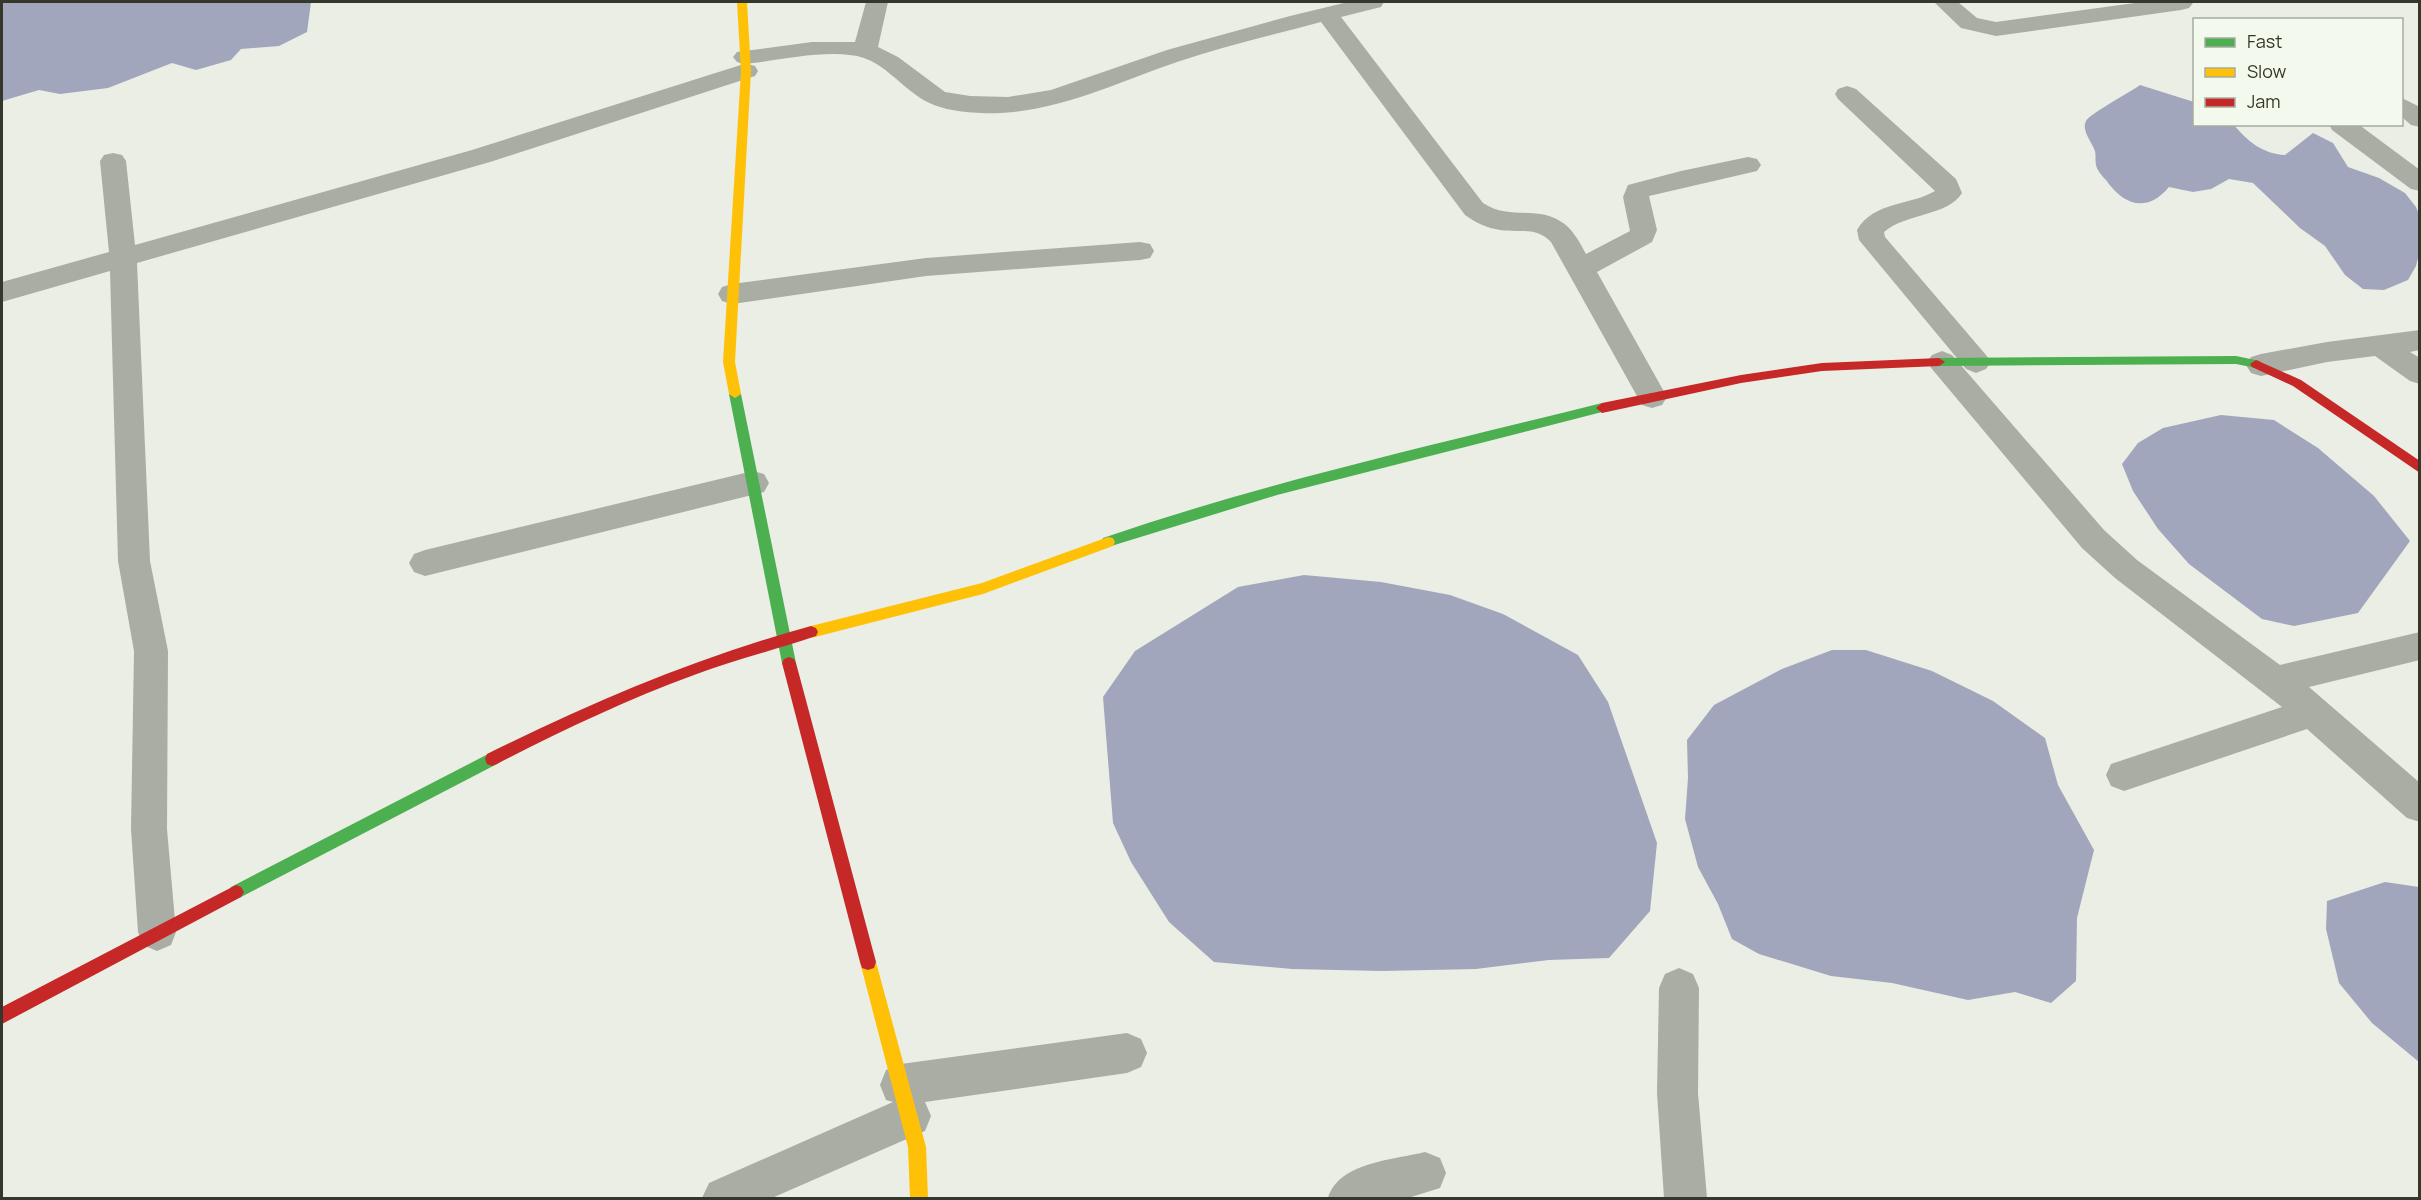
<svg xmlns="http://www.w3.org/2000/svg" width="2421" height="1200" font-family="Manrope,sans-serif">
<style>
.water{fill:#a2a6bc}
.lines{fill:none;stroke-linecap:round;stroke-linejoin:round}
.street{fill:#a9ada3;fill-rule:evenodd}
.fast{fill:#4caf50;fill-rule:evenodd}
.slow{fill:#ffc107;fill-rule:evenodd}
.jam{fill:#c62828;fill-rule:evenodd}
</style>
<rect width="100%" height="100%" fill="#eaeee4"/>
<!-- water -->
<path class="water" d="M 2,2 L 311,2 L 307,32 L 279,46 L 241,49 L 231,60 L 196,70 L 172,63 L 108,88 L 60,94 L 39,90 L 2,101 Z
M 2140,85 L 2194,102 L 2194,124 L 2234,125 C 2247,141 2263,154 2285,155 L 2313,133 L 2333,143 L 2348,167 L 2379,178 L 2405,193 L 2416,207 L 2419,214 L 2419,254 L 2416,266 L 2408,280 L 2384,290 L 2363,289 L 2345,275 L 2325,246 L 2300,228 L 2253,183 L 2229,179 L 2211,189 L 2193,192 L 2169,187 C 2147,213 2124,206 2106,180 C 2102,176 2097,170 2096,165 C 2095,160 2096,156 2095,151 C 2092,142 2081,130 2086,121 C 2089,114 2131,92 2140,85 Z
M 2221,415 L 2274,420 L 2318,448 L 2374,496 L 2410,541 L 2358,613 L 2294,626 L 2262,619 L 2189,564 L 2158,529 L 2133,491 L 2122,464 L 2138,443 L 2163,428 Z
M 1304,575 L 1381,582 L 1450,595 L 1503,614 L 1578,655 L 1608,702 L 1657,843 L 1650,911 L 1609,958 L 1549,960 L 1476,969 L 1382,971 L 1292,969 L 1214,962 L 1169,922 L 1131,862 L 1113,823 L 1103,697 L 1135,651 L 1238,587 Z
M 1832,650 L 1866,650 L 1932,671 L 1993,701 L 2045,738 L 2058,785 L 2094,850 L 2077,918 L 2076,981 L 2051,1003 L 2015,992 L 1968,1000 L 1892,983 L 1831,976 L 1759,954 L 1732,939 L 1718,904 L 1698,867 L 1685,819 L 1688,778 L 1687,740 L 1714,705 L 1782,669 Z
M 2385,882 L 2419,887 L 2419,1062 L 2372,1023 L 2339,983 L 2326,929 L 2327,901 Z"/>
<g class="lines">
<!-- street -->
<path class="street" d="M 866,2 L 888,2 L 878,47 L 898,57 L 945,92 L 970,96 L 1008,97 L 1051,90 L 1167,50 L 1290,16 L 1348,2 L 1384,2 L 1381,7 L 1341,17 L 1483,203 C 1508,220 1535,206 1560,221 C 1572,227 1580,243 1586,254 L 1630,231 L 1623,197 L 1628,185 L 1681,171 L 1748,157 L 1757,159 L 1761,165 L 1757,171 L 1649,196 L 1657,230 L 1652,242 L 1597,272 L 1667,397 L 1662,405 L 1652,408 L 1642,405 L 1551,242 C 1536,226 1520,233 1500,230 C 1487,228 1476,223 1465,215 L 1321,22 C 1273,35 1224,46 1177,62 C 1113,84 1050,116 981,113 C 959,112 934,109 916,95 C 899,83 884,65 864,58 C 833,48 780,60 747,64 L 755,66 L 758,71 L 755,76 L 490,162 L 137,263 L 150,561 L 168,651 L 167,829 L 176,932 L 171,945 L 157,951 L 143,945 L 138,932 L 131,829 L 134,651 L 118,561 L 110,271 L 2,302 L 2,282 L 109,252 L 100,161 L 104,155 L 113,153 L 122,155 L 126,161 L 135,245 L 472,150 L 744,64 L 737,62 L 733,57 L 737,52 L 812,42 L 855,42 Z
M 1934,2 L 1958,2 L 1977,18 L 1996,22 L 2142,2 L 2193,3 L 2189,8 L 2181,10 L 1996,36 L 1961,28 Z
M 1847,86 L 1856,89 L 1956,179 L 1962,193 C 1948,216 1906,213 1884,232 L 1885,237 L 1986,355 L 1991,362 L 1986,369 L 1976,373 L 1966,369 L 1859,240 L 1857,230 C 1874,201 1910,206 1935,191 L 1838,99 L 1835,94 L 1838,89 Z
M 2402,98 L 2420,107 L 2420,127 L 2411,125 L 2402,117 Z
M 2329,124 L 2358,124 L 2420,170 L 2420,191 L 2411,189 L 2332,130 Z
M 1140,242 L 1150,244 L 1154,251 L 1150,258 L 1140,260 L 926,276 L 732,304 L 722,301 L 718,294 L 722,287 L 732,284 L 926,258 Z
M 2420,330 L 2420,350 L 2410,352 L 2420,358 L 2420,384 L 2410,381 L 2375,356 L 2327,362 L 2261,376 L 2251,373 L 2246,365 L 2251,357 L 2261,354 L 2327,342 Z
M 1942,351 L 1952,355 L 2104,530 L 2137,560 L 2280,665 L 2420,632 L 2420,660 L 2309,687 L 2420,783 L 2420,822 L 2407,818 L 2307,729 L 2124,791 L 2111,786 L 2106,775 L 2111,764 L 2282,707 L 2115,578 L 2082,548 L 1932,369 L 1927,362 L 1932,355 Z
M 753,471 L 764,474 L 769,483 L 764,492 L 425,576 L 414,572 L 409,563 L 414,554 L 425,550 Z
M 1679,968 L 1693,974 L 1699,988 L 1698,1093 L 1707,1198 L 1664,1198 L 1657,1093 L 1659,988 L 1665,974 Z
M 1127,1033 L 1141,1039 L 1147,1053 L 1141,1067 L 1127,1073 L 925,1102 L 931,1116 L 925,1131 L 772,1198 L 702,1198 L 709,1183 L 893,1102 L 886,1100 L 880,1085 L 886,1070 L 901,1064 Z
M 1425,1152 L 1440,1158 L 1446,1173 L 1440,1188 L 1408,1198 L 1328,1198 C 1339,1162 1393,1160 1425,1152 Z"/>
<!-- fast -->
<path class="fast" d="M 2236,356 L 2260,361 L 2262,364 L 2256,368 L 2236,364 L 1939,366 L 1933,362 L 1939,358 Z
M 735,390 L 741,394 L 796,663 L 794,667 L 789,669 L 784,667 L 782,663 L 729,394 Z
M 1602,403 L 1608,408 L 1606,411 L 1277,495 L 1108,547 L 1103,546 L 1101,542 L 1103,538 C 1266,482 1435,445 1602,403 Z
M 492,752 L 497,754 L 499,759 L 497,764 L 241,897 L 236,899 L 231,897 L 228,892 L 231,887 Z"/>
<!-- slow -->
<path class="slow" d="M 737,2 L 747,2 L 751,71 L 735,362 L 741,394 L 735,398 L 729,394 L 723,362 L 741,71 Z
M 1108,537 L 1113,538 L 1115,542 L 1113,546 L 983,594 L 811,638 L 806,636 L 804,632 L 806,628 L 811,626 L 982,583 Z
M 868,954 L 874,956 L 876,962 L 926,1147 L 928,1198 L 910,1198 L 908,1147 L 860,962 L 862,956 Z"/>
<!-- jam -->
<path class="jam" d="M 1939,358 L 1945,362 L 1939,366 L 1822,371 L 1741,383 L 1602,413 L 1596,408 L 1602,403 L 1741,375 L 1822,363 Z
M 2256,360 L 2301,380 L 2420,461 L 2420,473 L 2293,386 L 2252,367 L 2250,364 Z
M 811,626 L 816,628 L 818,632 L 816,636 C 775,650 734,660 694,675 C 626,700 561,731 497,764 L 492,766 L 487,764 L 485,759 L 487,754 C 592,702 698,657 811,626 Z
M 789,657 L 794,659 L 796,663 L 876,962 L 874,968 L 868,970 L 862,968 L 860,962 L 782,663 L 784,659 Z
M 236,885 L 241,887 L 244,892 L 241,897 L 2,1024 L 2,1007 Z"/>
</g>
<!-- border -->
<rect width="2421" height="1200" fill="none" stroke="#35372b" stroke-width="6"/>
<!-- legend -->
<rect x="2193" y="18" width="210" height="108" fill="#f4f9ed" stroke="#a8ab9f" stroke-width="1.5"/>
<rect x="2205" y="38" width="30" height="9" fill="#4caf50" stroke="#a8ab9f" stroke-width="1.5"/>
<text x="2247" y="48" font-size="18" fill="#35372b">Fast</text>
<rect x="2205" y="68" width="30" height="9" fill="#ffc107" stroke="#a8ab9f" stroke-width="1.5"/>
<text x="2247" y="78" font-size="18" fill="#35372b">Slow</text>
<rect x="2205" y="98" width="30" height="9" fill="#c62828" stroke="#a8ab9f" stroke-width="1.5"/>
<text x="2247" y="108" font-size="18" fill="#35372b">Jam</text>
</svg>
